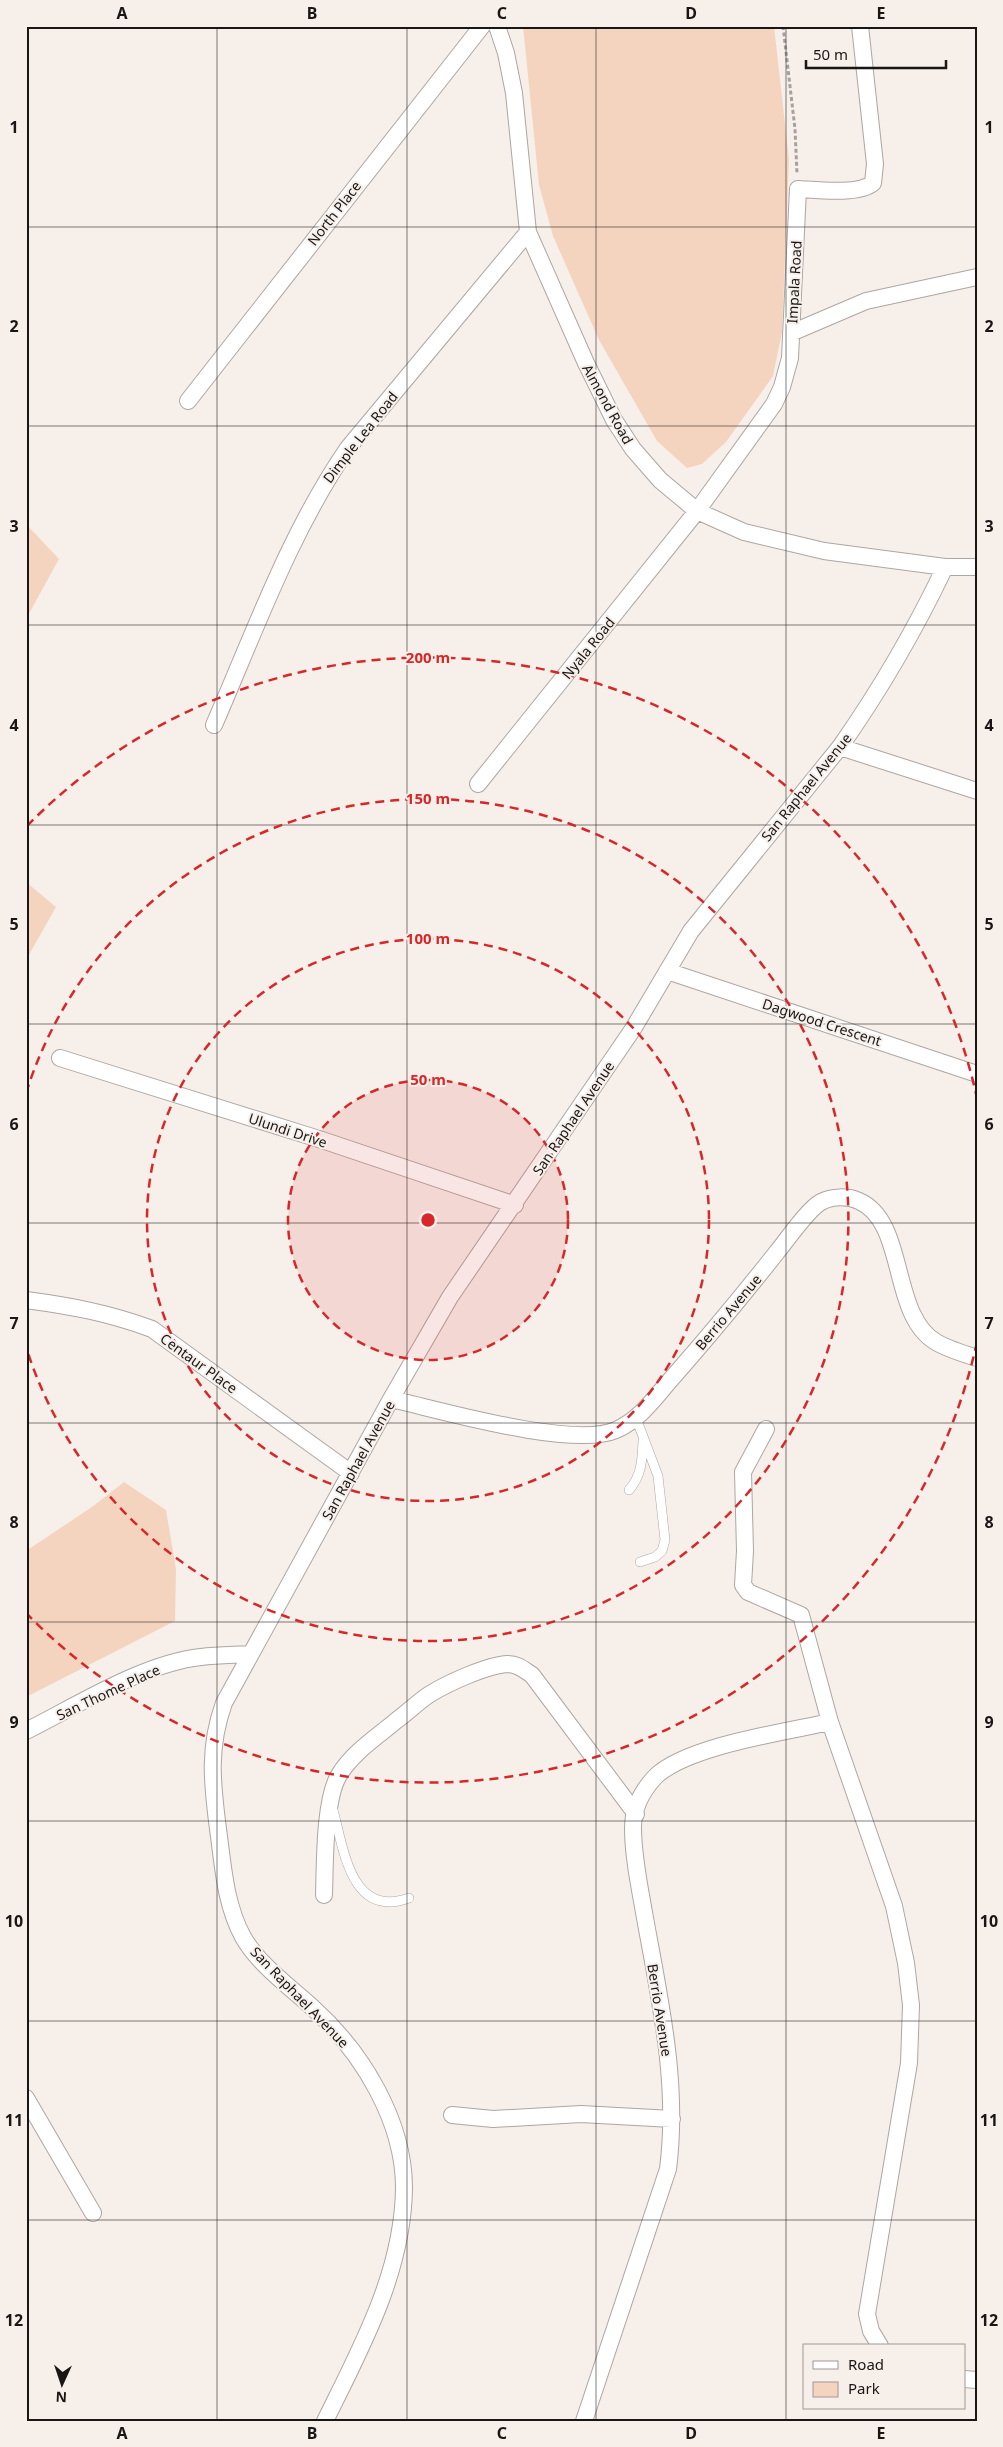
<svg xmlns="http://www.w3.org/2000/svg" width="1003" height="2447" font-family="'Noto Sans',sans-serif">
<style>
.green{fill:#f5d4bf}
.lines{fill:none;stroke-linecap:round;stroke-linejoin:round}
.service-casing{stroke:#aea6a2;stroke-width:10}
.minor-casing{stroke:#aea6a2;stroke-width:18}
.path{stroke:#a6a19d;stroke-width:3;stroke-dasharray:4 2.5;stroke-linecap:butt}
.service{stroke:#fff;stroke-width:9}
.minor{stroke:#fff;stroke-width:16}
.grid{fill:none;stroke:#191615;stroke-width:1;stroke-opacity:0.55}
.ring{fill:none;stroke:#d62828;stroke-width:2.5;stroke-dasharray:9 6}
.labels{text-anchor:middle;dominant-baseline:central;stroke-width:4;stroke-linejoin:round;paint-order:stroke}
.street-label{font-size:14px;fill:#191615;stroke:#f6efea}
.centre{fill:#d62828;stroke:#f6efea;stroke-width:2.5}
.ring-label{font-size:15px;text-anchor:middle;font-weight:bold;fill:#d62828;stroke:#f6efea;stroke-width:4;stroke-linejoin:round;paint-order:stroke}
.neatline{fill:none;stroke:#191615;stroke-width:2}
.grid-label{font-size:16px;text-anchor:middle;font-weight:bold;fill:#191615}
</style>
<rect width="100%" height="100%" fill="#f6efea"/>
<!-- green -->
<path class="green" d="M 523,26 L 774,26 L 789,160 L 782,332 L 773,376 L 726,442 L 702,464 L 687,468 L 657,441 L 599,340 L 553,236 L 539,185 Z
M 26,524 L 59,559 L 26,619 Z
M 26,882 L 56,907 L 26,960 Z
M 124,1482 L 166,1510 L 176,1569 L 175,1621 L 26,1697 L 26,1551 L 92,1507 Z"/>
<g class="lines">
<!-- service casing -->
<g class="service-casing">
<path id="service" d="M 636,1418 L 658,1476 L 665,1540 L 662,1551 L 655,1557 L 640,1562
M 629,1490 C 642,1475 642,1460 643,1441
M 333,1810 C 344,1850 351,1919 409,1898"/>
</g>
<!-- minor casing -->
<g class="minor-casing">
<path id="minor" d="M 497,26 L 506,53 L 514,93 L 528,232 L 586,363 L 614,420 L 633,449 L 660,480 L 697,511 L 744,532 L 824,551 L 945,567 L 977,567
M 791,333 L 866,301 L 977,277
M 188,401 L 482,26
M 214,725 C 255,631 290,532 348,448 L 528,232
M 840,747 L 977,791
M 478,784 L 697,511 L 774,404 L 782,387 L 790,358 L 798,189 C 817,190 859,195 873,183 L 875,164 L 860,26
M 667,971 L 977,1074
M 60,1058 L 322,1140 L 515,1205
M 26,1300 C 71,1306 109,1313 152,1329 L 351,1473
M 391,1399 C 440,1410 573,1449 616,1430 C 641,1419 656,1396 673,1377 C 709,1336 743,1295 777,1252 C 787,1240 808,1209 821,1202 C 832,1196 848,1196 859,1201 C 907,1222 890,1315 936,1342 C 948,1349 964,1354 977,1358
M 766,1429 L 743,1472 L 745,1551 L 743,1585 L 748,1592 L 801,1615 L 830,1722 L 894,1906 L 906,1963 L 911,2005 L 909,2063 L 867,2314 L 871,2331 L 880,2346
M 26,1731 C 78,1705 144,1663 201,1657 C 218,1655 235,1655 251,1654
M 324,1895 C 325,1864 324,1800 339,1775 C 353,1752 377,1737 397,1720 C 408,1712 419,1701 430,1694 C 448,1683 487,1665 508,1664 C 518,1664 524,1670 532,1675 L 636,1814
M 26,2098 L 93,2213
M 452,2115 L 493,2119 L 581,2114 L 672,2119
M 964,2379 L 977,2380
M 325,2421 C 361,2348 403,2272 404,2188 C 404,2121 362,2052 313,2008 C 289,1986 259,1965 243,1937 C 225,1904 223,1865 218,1829 C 212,1783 208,1747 224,1703 L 391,1399 L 450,1297 L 633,1029 L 691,931 L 840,747 C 880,690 915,630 945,567
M 584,2421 L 668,2169 C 679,2084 660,2001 645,1918 C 640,1889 633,1857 633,1828 C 633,1809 642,1791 655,1777 C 686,1746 785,1732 830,1722"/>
</g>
<!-- path -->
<path class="path" d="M 783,26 L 795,129 L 797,174"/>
<!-- service -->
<use href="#service" class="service"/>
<!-- minor -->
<use href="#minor" class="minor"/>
</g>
<!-- grid -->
<path class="grid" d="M 217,26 L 217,2421M 407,26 L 407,2421M 596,26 L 596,2421M 786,26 L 786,2421M 26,227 L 977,227M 26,426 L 977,426M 26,625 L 977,625M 26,825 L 977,825M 26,1024 L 977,1024M 26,1223 L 977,1223M 26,1423 L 977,1423M 26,1622 L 977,1622M 26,1821 L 977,1821M 26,2021 L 977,2021M 26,2220 L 977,2220"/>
<!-- distance rings -->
<circle cx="428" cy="1220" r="140" fill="#d62828" fill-opacity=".12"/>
<g class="ring">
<circle cx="428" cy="1220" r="140"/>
<circle cx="428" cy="1220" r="281"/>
<path d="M26 1093A421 421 0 1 1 26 1347"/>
<path d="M977 1342A562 562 0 0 1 27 1614M27 826A562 562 0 0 1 977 1098"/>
</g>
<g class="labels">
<!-- street labels -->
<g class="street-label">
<text transform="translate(334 213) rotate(-52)">North Place</text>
<text transform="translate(794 282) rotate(-87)">Impala Road</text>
<text transform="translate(608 404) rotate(61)">Almond Road</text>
<text transform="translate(360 437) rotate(-52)">Dimple Lea Road</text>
<text transform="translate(588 648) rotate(-51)">Nyala Road</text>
<text transform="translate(806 787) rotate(-51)">San Raphael Avenue</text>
<text transform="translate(822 1022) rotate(18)">Dagwood Crescent</text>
<text transform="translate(573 1118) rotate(-56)">San Raphael Avenue</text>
<text transform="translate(288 1130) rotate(18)">Ulundi Drive</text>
<text transform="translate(728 1312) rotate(-50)">Berrio Avenue</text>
<text transform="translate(199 1363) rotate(36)">Centaur Place</text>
<text transform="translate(358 1460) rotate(-61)">San Raphael Avenue</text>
<text transform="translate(108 1692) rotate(-25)">San Thome Place</text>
<text transform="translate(300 1997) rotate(46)">San Raphael Avenue</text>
<text transform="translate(660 2010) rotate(81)">Berrio Avenue</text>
</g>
</g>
<circle cx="428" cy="1220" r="8" class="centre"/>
<g class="ring-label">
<text x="428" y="663">200 m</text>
<text x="428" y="804">150 m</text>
<text x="428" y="944">100 m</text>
<text x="428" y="1085">50 m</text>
</g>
<!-- border -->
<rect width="1003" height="2447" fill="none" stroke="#f6efea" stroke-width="55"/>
<!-- legend -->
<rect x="803" y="2344" width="162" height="65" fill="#f6efea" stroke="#9e9895"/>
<rect x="813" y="2361" width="25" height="8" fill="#ffffff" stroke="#9e9895"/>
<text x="848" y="2370" font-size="15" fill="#191615">Road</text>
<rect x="813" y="2382" width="25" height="15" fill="#f5d4bf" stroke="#9e9895"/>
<text x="848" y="2394" font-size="15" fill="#191615">Park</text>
<!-- north arrow -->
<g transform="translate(62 2384) rotate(183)" stroke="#f6efea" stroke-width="4" paint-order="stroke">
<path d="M0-4L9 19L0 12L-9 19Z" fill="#191615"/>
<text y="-8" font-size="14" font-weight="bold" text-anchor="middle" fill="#191615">N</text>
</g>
<!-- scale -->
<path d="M806 60v8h140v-8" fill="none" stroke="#191615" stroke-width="2.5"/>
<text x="813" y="60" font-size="15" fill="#191615" stroke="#f6efea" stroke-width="4" paint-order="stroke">50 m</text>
<rect x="28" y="28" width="948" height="2392" class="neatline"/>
<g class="grid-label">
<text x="122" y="19">A</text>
<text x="312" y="19">B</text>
<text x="502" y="19">C</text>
<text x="691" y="19">D</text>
<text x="881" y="19">E</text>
<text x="14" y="133">1</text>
<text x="989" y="133">1</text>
<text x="14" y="332">2</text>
<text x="989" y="332">2</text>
<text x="14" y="532">3</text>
<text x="989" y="532">3</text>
<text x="14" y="731">4</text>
<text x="989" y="731">4</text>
<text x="14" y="930">5</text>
<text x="989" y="930">5</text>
<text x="14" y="1130">6</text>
<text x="989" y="1130">6</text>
<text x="14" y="1329">7</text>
<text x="989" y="1329">7</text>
<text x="14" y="1528">8</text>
<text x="989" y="1528">8</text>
<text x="14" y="1728">9</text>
<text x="989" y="1728">9</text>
<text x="14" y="1927">10</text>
<text x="989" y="1927">10</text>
<text x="14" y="2126">11</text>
<text x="989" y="2126">11</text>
<text x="14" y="2326">12</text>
<text x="989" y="2326">12</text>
<text x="122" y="2439">A</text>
<text x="312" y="2439">B</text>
<text x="502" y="2439">C</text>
<text x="691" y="2439">D</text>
<text x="881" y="2439">E</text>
</g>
</svg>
